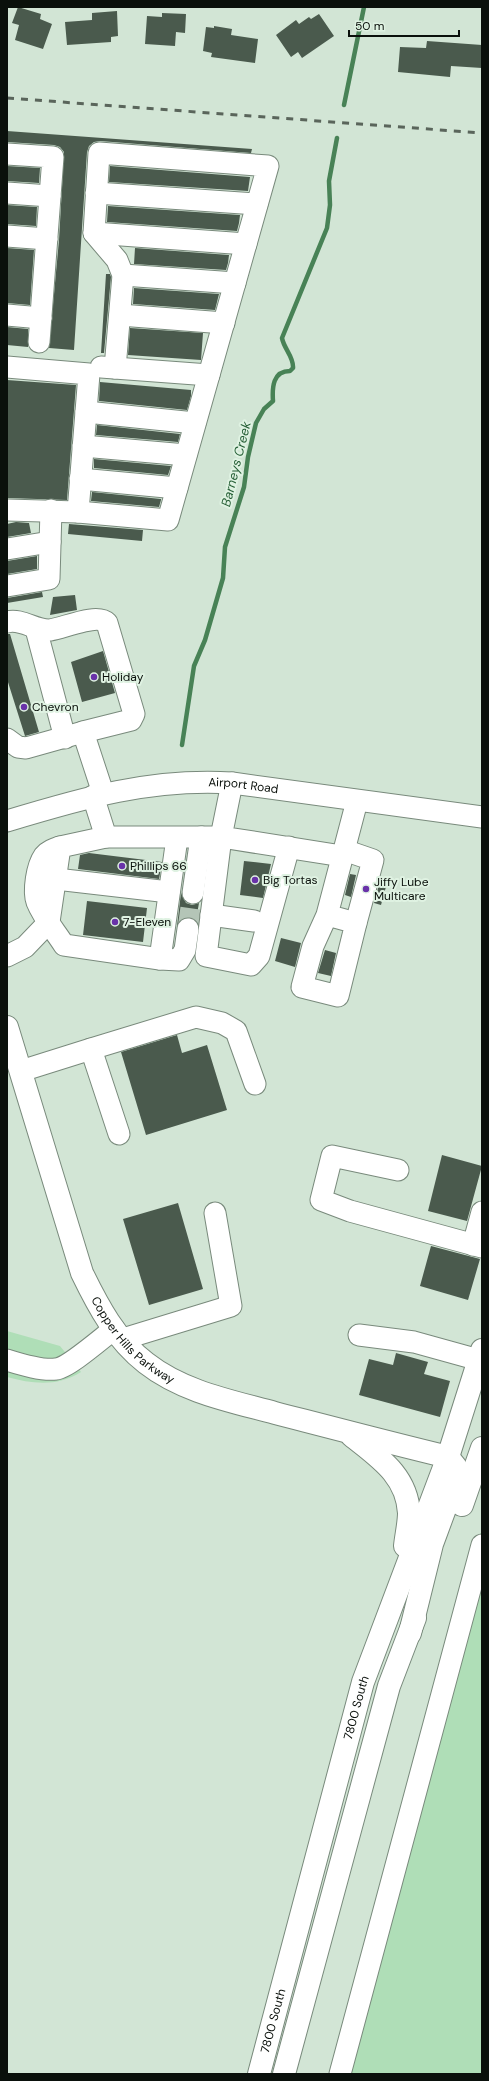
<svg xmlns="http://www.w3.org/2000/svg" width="489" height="2081" font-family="'DM Sans',sans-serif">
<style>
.green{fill:#afdeb7}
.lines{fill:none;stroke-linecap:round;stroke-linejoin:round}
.stream{stroke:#488256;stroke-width:4.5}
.building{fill:#4a5a4d}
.minor-tunnel{stroke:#b4c5b7;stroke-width:21;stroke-dasharray:21 10;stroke-linecap:butt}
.minor-casing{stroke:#798a7c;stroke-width:23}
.major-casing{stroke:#798a7c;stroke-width:24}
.minor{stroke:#fff;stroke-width:21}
.major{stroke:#fff;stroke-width:22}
.rail{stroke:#5a655b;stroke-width:3;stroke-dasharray:7 7;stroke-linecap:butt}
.poi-dot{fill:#6932a9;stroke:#dff2e2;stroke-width:1.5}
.labels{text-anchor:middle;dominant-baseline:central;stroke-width:4;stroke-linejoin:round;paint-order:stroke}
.poi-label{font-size:12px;fill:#0a100b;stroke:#dff2e2;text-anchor:start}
.street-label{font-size:12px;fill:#0a100b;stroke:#dff2e2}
.water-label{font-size:13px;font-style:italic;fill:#255e35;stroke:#dff2e2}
</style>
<rect width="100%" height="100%" fill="#d2e5d5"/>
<!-- green -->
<path class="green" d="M 7,1331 L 60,1346 L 81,1372 C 57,1387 33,1384 7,1377 Z
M 480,1533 L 482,1534 L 482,2074 L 335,2074 Z"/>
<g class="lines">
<!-- stream -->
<path class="stream" d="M 344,105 L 364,7
M 182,745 L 194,666 L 205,640 L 223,578 L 225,547 L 244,487 L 248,457 L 256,423 L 264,409 L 273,401 C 272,387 273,371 290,371 L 293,368 C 294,357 284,349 282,338 L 327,228 L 330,205 L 329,181 L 337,138"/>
</g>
<!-- building -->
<path class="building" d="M 18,7 L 41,14 L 40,19 L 52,24 L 43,49 L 15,40 L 19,25 L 12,23 Z
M 117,11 L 118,36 L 111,37 L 111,42 L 67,45 L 65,22 L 92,20 L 92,13 Z
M 162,13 L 186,14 L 185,33 L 176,32 L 175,46 L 145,44 L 147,16 L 162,17 Z
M 319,14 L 334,36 L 302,58 L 298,52 L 291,57 L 276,35 L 296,20 L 299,24 L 309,17 L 311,19 Z
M 214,26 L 232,29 L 231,35 L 258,39 L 255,63 L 211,57 L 212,53 L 203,51 L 206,27 L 214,28 Z
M 427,41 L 482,45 L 482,68 L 451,66 L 450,77 L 398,72 L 400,47 L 426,48 Z
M 7,131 L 252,149 L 251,153 L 100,141 L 94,142 L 89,146 L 87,152 L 74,350 L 49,348 L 59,240 L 64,152 L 60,147 L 54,145 L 7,142 Z
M 7,166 L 40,168 L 39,183 L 7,181 Z
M 110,166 L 250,177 L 248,191 L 109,182 Z
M 7,205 L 37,207 L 36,226 L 7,224 Z
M 108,206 L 240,215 L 239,223 L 237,231 L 107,222 Z
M 7,248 L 34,250 L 30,305 L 7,303 Z
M 135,248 L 229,255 L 228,263 L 226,270 L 134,264 Z
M 106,274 L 110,274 L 111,277 L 104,353 L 101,353 Z
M 134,288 L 219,294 L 215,310 L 133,304 Z
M 7,327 L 28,329 L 28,347 L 7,345 Z
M 130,328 L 203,333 L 201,360 L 128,355 Z
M 7,380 L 76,385 L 67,500 L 7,498 Z
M 100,382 L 191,390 L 191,396 L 187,410 L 99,401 Z
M 97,425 L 180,434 L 178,442 L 96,435 Z
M 94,459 L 171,466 L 168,475 L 94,468 Z
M 92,492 L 161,499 L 161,500 L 159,507 L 91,501 Z
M 16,522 L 29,523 L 31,533 L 7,537 L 7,524 Z
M 69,524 L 143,530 L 142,541 L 68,534 Z
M 37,556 L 37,569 L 7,574 L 7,561 Z
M 42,592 L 43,597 L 7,603 L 7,598 Z
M 75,595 L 77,610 L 50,615 L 53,597 Z
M 7,634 L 10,634 L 39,732 L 25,736 L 7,679 Z
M 103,651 L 115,693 L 82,702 L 71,662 Z
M 89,853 L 162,862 L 159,879 L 78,869 L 80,855 Z
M 244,861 L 271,864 L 263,898 L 240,895 Z
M 350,874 L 356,875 L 351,897 L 345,895 Z
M 380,881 L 387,883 L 381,905 L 374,903 Z
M 181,893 L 186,903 L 192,905 L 199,903 L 196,920 L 190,917 L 184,918 L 177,926 Z
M 87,901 L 147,908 L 143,942 L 83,935 Z
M 281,938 L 301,943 L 295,967 L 275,961 Z
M 325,950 L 336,953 L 331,976 L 318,973 Z
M 177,1035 L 182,1053 L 207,1045 L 227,1110 L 146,1135 L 121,1052 Z
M 442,1155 L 482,1166 L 467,1221 L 428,1211 Z
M 178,1203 L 203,1289 L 149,1305 L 123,1219 Z
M 431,1246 L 480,1259 L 468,1300 L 420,1286 Z
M 396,1353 L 428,1362 L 424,1374 L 450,1381 L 440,1417 L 359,1395 L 369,1359 L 393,1365 Z"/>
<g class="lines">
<!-- minor-tunnel -->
<path class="minor-tunnel" d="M 188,929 L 193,893"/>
<!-- minor casing -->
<g class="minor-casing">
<g id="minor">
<path d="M 7,154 L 53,157 L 39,342"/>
<path d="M 7,193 L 50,196"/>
<path d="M 96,193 L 257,204"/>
<path d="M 94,233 L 246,244"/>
<path d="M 7,236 L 47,239"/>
<path d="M 123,275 L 235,283"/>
<path d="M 7,315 L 41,318"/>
<path d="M 120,315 L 224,323"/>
<path d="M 7,367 L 89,374 L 78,512 L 7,510"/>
<path d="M 101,367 L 209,375"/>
<path d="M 86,412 L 195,423"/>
<path d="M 83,446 L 186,455"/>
<path d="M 80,479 L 177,488"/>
<path d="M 78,512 L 168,520 L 268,166 L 99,153 L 94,233 L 117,260 L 123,275 L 115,368"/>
<path d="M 7,549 L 50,542"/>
<path d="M 7,586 L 49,579 L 51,510"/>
<path d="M 7,622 C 22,618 35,631 50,630 C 64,628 97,613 107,623 L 134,714 L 131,720 L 83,732"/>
<path d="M 36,629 L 65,738"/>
<path d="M 7,739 L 18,747 L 26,748 L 83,732 L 103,793"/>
<path d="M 232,783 L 221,837 L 342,856"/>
<path d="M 93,796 L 106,837 L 221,837 L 206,956 L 251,965 L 259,956 L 289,847"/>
<path id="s1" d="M 7,821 C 83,798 151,778 232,783 L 482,817"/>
<path d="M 60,847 C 54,849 48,851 44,856 C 37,866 33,891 37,902 C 43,917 55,931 64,945 L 160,959 L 179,960 L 185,950 L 188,929"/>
<path d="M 344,850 L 373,860 L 356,923"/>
<path d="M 56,879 L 169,892"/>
<path d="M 193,893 L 201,837"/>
<path d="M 211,915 L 254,921"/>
<path d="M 327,915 L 356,923 L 338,996 L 302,987 L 313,946 L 327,915 L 357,801"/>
<path d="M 7,956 L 25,947 L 49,922 L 60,847 L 106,837"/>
<path d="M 160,959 L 177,838"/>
<path d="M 91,1049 L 196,1017 L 222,1023 L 236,1031 L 255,1084"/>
<path d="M 21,1071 L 91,1049 L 119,1134"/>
<path d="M 398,1170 L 332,1156 L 321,1200 L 350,1211 L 482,1247"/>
<path d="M 473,1245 L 482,1212"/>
<path d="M 359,1335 L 414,1342 L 479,1360"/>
<path d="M 123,1339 L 231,1306 L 215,1213"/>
<path d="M 7,1360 C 20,1364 42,1371 56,1369 C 68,1368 102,1338 114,1329"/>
<path d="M 340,2074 L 482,1545"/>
</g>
</g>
<!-- major casing -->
<g class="major-casing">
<g id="major">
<path id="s2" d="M 7,1027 L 82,1273 C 98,1306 116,1340 146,1363 C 183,1392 231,1401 275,1413 C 333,1428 390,1443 448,1457 L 456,1467 L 456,1479 L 432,1544 L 410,1633"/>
<path d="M 352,1436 C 378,1457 407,1475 409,1513 C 409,1523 406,1536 405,1546"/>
<path d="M 462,1505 L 482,1448"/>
<path id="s3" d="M 259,2074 L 363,1682 L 448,1457 L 482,1350"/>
<path d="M 284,2074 L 389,1686 L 415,1618"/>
</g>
</g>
<!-- minor -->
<use href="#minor" class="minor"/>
<!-- major -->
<use href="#major" class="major"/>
<!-- rail -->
<path class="rail" d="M 7,98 L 482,133"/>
</g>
<!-- markers -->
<g class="poi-dot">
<circle cx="94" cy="677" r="4"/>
<circle cx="24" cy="707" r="4"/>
<circle cx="122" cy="866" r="4"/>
<circle cx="255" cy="880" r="4"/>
<circle cx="366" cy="889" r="4"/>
<circle cx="115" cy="922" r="4"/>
</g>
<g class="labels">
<!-- poi labels -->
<g class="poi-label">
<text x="102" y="677">Holiday</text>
<text x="32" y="707">Chevron</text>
<text x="130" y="866">Phillips 66</text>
<text x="263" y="880">Big Tortas</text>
<text x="374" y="882">Jiffy Lube<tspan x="374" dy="14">Multicare</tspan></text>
<text x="123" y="922">7-Eleven</text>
</g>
<!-- street labels -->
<g class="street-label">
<text stroke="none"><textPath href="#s1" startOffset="241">Airport Road</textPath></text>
<text stroke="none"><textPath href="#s2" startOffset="343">Copper Hills Parkway</textPath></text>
<text stroke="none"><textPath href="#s3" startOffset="379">7800 South</textPath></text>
<text stroke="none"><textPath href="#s3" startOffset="55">7800 South</textPath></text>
</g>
<!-- water labels -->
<g class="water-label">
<text transform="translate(236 464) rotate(-76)">Barneys Creek</text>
</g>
</g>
<!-- border -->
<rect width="489" height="2081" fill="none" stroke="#0a100b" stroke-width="16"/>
<!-- scale -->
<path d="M349 30v6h110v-6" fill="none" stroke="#0a100b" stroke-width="2"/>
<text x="355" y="30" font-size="12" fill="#0a100b" stroke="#dff2e2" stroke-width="3" paint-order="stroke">50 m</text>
</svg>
